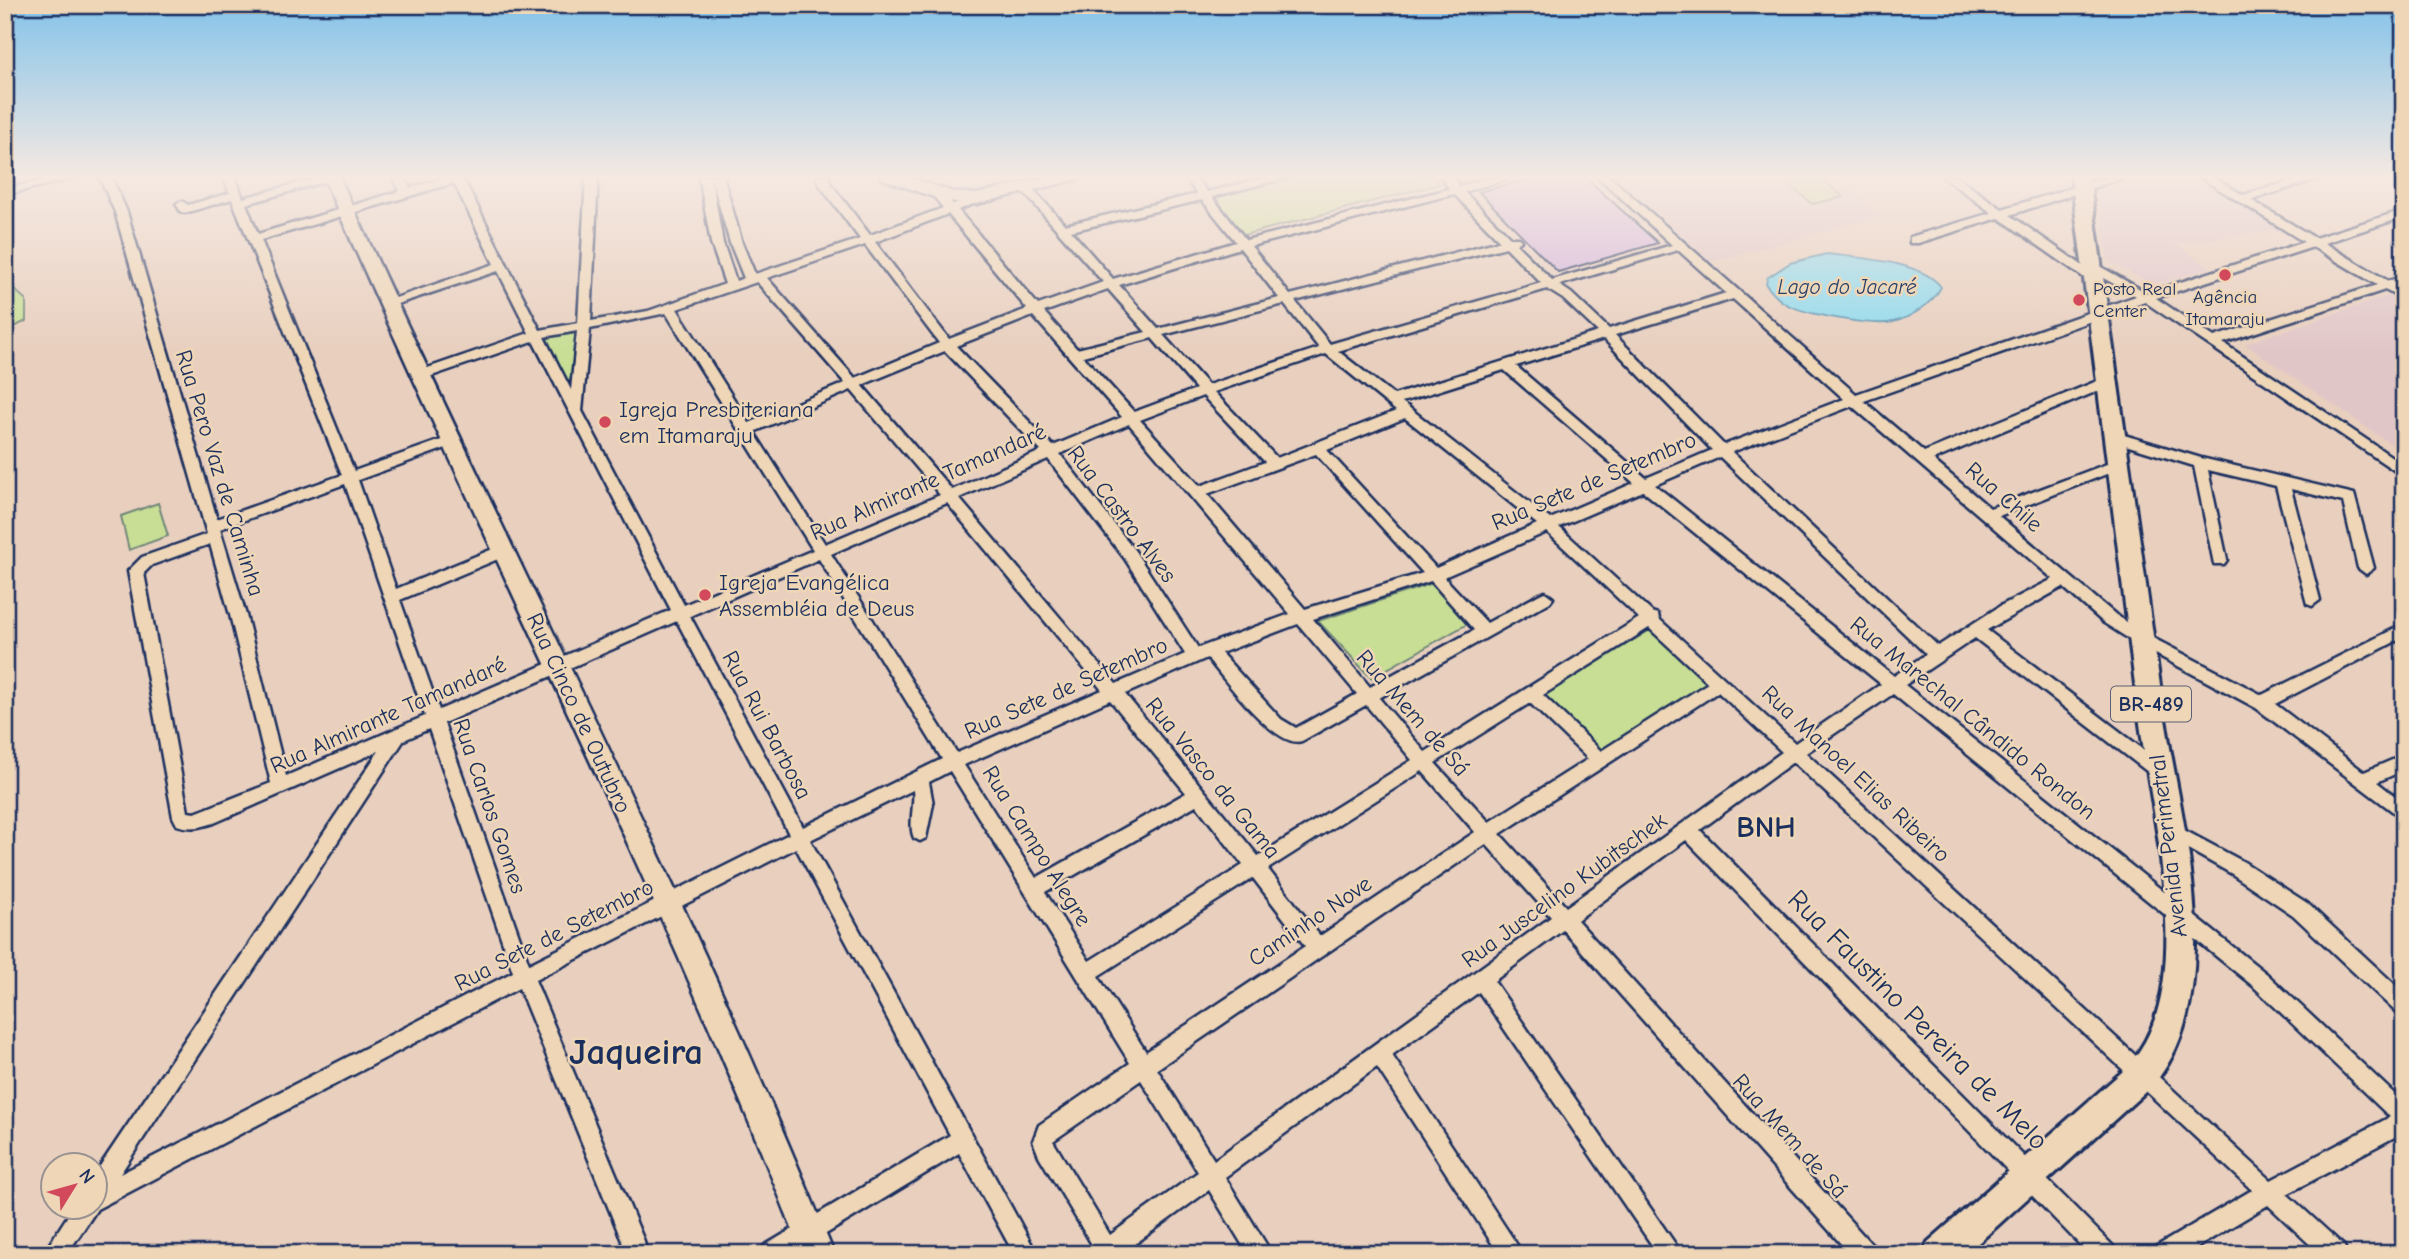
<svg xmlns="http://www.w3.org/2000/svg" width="2409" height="1259" font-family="'Comic Neue',sans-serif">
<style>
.built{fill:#e1c6c8}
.green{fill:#c7de94;stroke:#718679;stroke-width:2}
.water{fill:#8edaee;stroke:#6096b4;stroke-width:2}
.building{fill:#d2b2de;stroke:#1b2f5e;stroke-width:2}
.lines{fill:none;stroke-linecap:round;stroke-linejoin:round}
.street-casing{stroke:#1b2f5e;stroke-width:5}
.secondary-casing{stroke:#1b2f5e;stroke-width:5}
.primary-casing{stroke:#1b2f5e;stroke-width:6}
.street{fill:#eed6b6;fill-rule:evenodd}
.secondary{fill:#eed6b6;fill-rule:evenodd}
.primary{fill:#eed6b6;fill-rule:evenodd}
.poi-dot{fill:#d1495b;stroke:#eed6b6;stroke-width:2.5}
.labels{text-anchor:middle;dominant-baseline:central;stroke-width:5;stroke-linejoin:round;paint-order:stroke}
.far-poi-label{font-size:19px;fill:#1b2f5e;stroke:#eed6b6;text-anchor:start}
.far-water-label{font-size:21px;font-style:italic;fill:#26406c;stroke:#eed6b6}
.shield{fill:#eed6b6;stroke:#5a6178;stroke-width:2}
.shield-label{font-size:21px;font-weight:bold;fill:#1b2f5e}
.poi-label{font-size:23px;fill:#1b2f5e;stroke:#eed6b6;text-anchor:start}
.street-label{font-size:23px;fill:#1b2f5e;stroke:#eed6b6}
.near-street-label{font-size:28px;fill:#1b2f5e;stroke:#eed6b6}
.district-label{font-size:30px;font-weight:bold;fill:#1b2f5e;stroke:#eed6b6}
.near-district-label{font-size:37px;font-weight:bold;fill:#1b2f5e;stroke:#eed6b6}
</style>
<rect width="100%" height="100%" fill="#e8cfbe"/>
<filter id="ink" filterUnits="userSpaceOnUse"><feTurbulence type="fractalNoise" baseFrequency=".0143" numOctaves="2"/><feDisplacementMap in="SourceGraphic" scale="14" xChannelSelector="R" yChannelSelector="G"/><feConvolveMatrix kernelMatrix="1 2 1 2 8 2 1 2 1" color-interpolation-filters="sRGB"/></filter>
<g filter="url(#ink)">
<!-- built -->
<path class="built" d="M 1616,176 L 1830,176 L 1882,216 L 1711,262 Z
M 2148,176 L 2192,176 L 2281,230 L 2176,244 L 2210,268 L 2154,285 L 2108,261 L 2097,192 Z
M 2390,295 L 2404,303 L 2404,453 L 2245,344 Z"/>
<!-- green -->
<path class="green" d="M 1304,176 L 1432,176 L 1439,184 L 1244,235 L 1215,197 Z
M 1780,176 L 1818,176 L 1843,197 L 1812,204 Z
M 5,281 L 26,300 L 26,321 L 5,332 Z
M 577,333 L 569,388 L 547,338 Z
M 158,503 L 168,536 L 129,550 L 121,516 Z
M 1433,583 L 1469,623 L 1371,678 L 1318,621 Z
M 1650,630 L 1708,683 L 1606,754 L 1543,696 Z"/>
<!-- water -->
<path class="water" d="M 1827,254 C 1859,258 1922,261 1941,287 C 1933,303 1911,318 1893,322 C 1874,327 1804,314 1786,304 C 1777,299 1772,292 1766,285 L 1767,278 L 1790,263 Z"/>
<!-- building -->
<path class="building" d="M 1540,176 L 1584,176 L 1658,243 L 1558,272 L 1479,192 Z"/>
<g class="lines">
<!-- street casing -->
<g class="street-casing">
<path id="street" d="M 61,176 L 82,176 L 5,195 L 5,189 Z
M 99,176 L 111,176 L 127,212 L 217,519 L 342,475 L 232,199 L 185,213 L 181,212 L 176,204 L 182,201 L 188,205 L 230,193 L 223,176 L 235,176 L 243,198 L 325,176 L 338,178 L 246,204 L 258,234 L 400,191 L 392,176 L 404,176 L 410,188 L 450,176 L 469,176 L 464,180 L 540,330 L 578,323 L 586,176 L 598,176 L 591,321 L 648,311 L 725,284 L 711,243 L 699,176 L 711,176 L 723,243 L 736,281 L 744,278 L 730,243 L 711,176 L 723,176 L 742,243 L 755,274 L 860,239 L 819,184 L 817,176 L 829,176 L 831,184 L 870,235 L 943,208 L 931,193 L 933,191 L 941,191 L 953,204 L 973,197 L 981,197 L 981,201 L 958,210 L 1038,305 L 1103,282 L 1022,190 L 1020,188 L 1026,185 L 1030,186 L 1065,225 L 1197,194 L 1184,176 L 1195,176 L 1207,192 L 1273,176 L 1293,176 L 1212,197 L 1246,240 L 1449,189 L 1441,176 L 1452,176 L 1459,186 L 1497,176 L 1516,176 L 1464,192 L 1511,238 L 1519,238 L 1521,241 L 1516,244 L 1552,280 L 1672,245 L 1597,176 L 1609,176 L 1856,394 L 2136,296 L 2094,273 L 2099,278 L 2097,281 L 2089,281 L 1999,218 L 1918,243 L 1910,243 L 1910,237 L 1992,213 L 1942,176 L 1955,176 L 2002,209 L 2111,176 L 2129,176 L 2010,215 L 2086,268 L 2088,264 L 2096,264 L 2147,293 L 2304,242 L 2198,176 L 2211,176 L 2243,195 L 2310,176 L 2328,176 L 2251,200 L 2315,238 L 2404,210 L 2404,217 L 2324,243 L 2388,281 L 2404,276 L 2404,284 L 2397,286 L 2404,291 L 2404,300 L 2385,290 L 2223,343 L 2404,465 L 2404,477 L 2145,302 L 1864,401 L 1924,452 L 2102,379 L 2112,379 L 2112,385 L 1933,460 L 1990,508 L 2112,462 L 2122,462 L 2124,465 L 2122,468 L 1999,516 L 2116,615 L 2149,636 L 2262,695 L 2404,624 L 2404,637 L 2275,704 L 2364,772 L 2404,755 L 2404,770 L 2377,782 L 2404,803 L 2404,820 L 2256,708 L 2137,644 L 2104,623 L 2063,587 L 1987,630 L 2165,766 L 2168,771 L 2165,776 L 2159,778 L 2153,776 L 1975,638 L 1905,685 L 2267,974 L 2404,1103 L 2404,1132 L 2287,1194 L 2344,1246 L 2347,1254 L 2320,1254 L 2268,1205 L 2186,1254 L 2154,1254 L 2157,1246 L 2252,1190 L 1793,762 L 1700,830 L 2113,1246 L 2116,1254 L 2089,1254 L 1686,840 L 1577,920 L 1873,1246 L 1876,1254 L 1850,1254 L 1563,930 L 1494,981 L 1682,1254 L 1658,1254 L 1479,992 L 1392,1055 L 1523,1254 L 1499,1254 L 1377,1067 L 1225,1177 L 1272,1254 L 1248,1254 L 1209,1190 L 1121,1254 L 1091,1254 L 1094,1248 L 1039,1156 L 1033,1141 L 1039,1125 L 1130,1063 L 950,771 L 929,782 L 933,804 L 926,838 L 920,841 L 914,838 C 908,825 915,805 913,790 L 810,840 L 1037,1254 L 1014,1254 L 959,1153 L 793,1254 L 761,1254 L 764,1246 L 950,1135 L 796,848 L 535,980 L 644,1241 L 646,1254 L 624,1254 L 622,1241 L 519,988 L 97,1209 L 67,1254 L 43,1254 L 74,1206 L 94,1206 L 94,1175 L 379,751 L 214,823 C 201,827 191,830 177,825 L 173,817 L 128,571 L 142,557 L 207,534 L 115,212 ZM 454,183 L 494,264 L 381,303 L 383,306 L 391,306 L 498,271 L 529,333 L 416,372 L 414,375 L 416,378 L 426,378 L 533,341 L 671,610 L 439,710 L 400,600 L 510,554 L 512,550 L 510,546 L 500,546 L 396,589 L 358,480 L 457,444 L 459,441 L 457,438 L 447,438 L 354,471 L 261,240 ZM 1454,194 L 1500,241 L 1290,295 L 1251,246 ZM 1202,200 L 1236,242 L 1113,279 L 1071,231 ZM 948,214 L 1027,309 L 949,339 L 875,242 ZM 865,245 L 939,343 L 855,378 L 767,278 ZM 1506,247 L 1541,283 L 1330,344 L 1295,301 ZM 2313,247 L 2377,285 L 2214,337 L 2156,298 ZM 1240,248 L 1279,298 L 1158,329 L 1119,285 ZM 1678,250 L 1726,293 L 1609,329 L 1571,293 L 1559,285 ZM 757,282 L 845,383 L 749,423 L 677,309 ZM 1108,289 L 1146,332 L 1077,349 L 1044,312 ZM 1547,289 L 1563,299 L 1598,332 L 1394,395 L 1338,351 ZM 1733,299 L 1844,399 L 1724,445 L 1615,335 ZM 1284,304 L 1319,348 L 1208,385 L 1163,335 ZM 666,313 L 813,550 L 684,605 L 582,411 L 590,329 ZM 1033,316 L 1122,417 L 1053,446 L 956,346 ZM 577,331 L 571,390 L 544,337 ZM 1152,338 L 1196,389 L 1134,412 L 1083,356 ZM 1604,339 L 1712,450 L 1646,478 L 1516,366 ZM 945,351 L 1041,451 L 952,490 L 862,385 ZM 1326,354 L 1396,411 L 1277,458 L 1214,392 ZM 1504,370 L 1634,483 L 1550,519 L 1402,402 ZM 851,390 L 940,495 L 825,544 L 754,432 ZM 1203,396 L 1265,462 L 1200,486 L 1140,420 ZM 1852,406 L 2053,579 L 2000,606 L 1938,646 L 1732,452 ZM 1405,418 L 1537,524 L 1436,568 L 1327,450 ZM 1129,424 L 1290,614 L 1198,648 L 1135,551 L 1060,454 ZM 1316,454 L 1423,573 L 1305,609 L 1207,494 ZM 1720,457 L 1926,654 L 1894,676 L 1655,485 ZM 1048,459 L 1125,559 L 1185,654 L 1116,684 L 959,498 ZM 345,484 L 425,716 L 286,776 L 246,615 L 220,529 ZM 1643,491 L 1881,684 L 1795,743 L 1659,619 L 1658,614 L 1652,612 L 1559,527 ZM 947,503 L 1102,690 L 957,753 L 831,554 ZM 1547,532 L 1639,618 L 1425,752 L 1379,698 L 1550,602 L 1553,598 L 1545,592 L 1540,594 L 1487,623 L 1444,577 ZM 210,544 L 230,615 L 271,783 L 195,813 L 188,812 L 144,573 L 152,565 ZM 819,559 L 942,759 L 803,827 L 690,616 ZM 1431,581 L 1474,630 L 1370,687 L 1313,619 ZM 677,621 L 789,834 L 529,964 L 444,723 ZM 1298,624 L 1357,694 L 1296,728 L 1281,719 L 1221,653 ZM 1649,628 L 1708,683 L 1601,751 L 1543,695 ZM 1207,658 C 1223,677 1276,750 1302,741 L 1366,705 L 1412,760 L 1258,856 L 1125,694 ZM 1718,692 L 1782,752 L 1566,907 L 1500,834 ZM 1893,694 L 2253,986 L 2390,1117 L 2271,1180 L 1806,753 ZM 1110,700 L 1186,793 L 1036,878 L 964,765 ZM 1530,703 L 1588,759 L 1489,822 L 1435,763 ZM 429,729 L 513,972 L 120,1174 L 404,740 ZM 1422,771 L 1475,832 L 1320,936 L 1268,869 ZM 1196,805 L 1243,865 L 1089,961 L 1045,892 ZM 1486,844 L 1551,917 L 1214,1160 L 1157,1069 ZM 1253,878 L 1305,946 L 1146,1052 L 1098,976 ZM 1141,1080 L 1198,1172 L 1110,1235 L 1053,1141 Z
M 2114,432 L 2201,458 L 2354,494 L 2374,568 L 2366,574 L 2358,568 L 2343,502 L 2291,489 L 2320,600 L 2312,606 L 2307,604 L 2276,486 L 2208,470 L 2227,560 L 2224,564 L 2214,564 L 2194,466 L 2109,440 L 2107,437 Z
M 2169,822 L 2244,862 L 2307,903 L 2404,993 L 2404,1015 L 2397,1013 L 2293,915 L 2232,874 L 2163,835 L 2160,830 L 2163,825 Z"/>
</g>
<!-- secondary casing -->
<g class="secondary-casing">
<path id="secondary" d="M 323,176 L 339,176 C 501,537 686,887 834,1254 L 802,1254 C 660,887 479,537 323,176 Z
M 880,176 L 905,176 L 953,192 L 977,194 L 1051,176 L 1081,176 L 1079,179 L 977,204 L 945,201 L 882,179 Z"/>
</g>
<!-- primary casing -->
<g class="primary-casing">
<path id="primary" d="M 2071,176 L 2089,176 C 2113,351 2138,525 2162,700 C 2174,781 2197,864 2195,946 C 2194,995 2186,1046 2153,1085 L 1966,1254 L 1923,1254 L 1928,1242 L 2122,1072 C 2149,1045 2159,1015 2164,978 C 2174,891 2150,802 2139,716 C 2116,536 2094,356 2071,176 Z"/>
</g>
<!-- street -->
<use href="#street" class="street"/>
<!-- secondary -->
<use href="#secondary" class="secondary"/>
<!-- primary -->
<use href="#primary" class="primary"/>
</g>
</g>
<!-- sky -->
<linearGradient id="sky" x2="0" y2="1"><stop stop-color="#84c3ea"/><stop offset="0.5" stop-color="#f5e9e2"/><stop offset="1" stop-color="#f5e9e2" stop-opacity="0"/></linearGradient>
<rect width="2409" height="353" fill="url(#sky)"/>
<!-- markers -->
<g class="poi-dot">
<circle cx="2225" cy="275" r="7"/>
<circle cx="2079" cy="300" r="7"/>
<circle cx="605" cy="422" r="7"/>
<circle cx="705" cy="595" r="7"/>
</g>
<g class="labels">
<!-- far-poi labels -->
<g class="far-poi-label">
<text x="2093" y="289">Posto Real<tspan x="2093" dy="22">Center</tspan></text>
<text x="2225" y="297" text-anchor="middle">Agência<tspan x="2225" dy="22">Itamaraju</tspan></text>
</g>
<!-- far-water labels -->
<g class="far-water-label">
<text x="1847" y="287">Lago do Jacaré</text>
</g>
<!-- shield labels -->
<rect class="shield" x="2111" y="686.5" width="80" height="35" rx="5"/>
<g class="shield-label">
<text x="2151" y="704">BR-489</text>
</g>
<!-- poi labels -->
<g class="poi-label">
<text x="619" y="409">Igreja Presbiteriana<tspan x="619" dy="26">em Itamaraju</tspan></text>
<text x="719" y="582">Igreja Evangélica<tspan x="719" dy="26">Assembléia de Deus</tspan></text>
</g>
<!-- street labels -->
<g class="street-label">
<text transform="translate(220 473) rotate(73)">Rua Pero Vaz de Caminha</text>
<text transform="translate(1594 481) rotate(-23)">Rua Sete de Setembro</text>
<text transform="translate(928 482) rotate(-24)">Rua Almirante Tamandaré</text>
<text transform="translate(2004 497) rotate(41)">Rua Chile</text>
<text transform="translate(1122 514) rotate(53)">Rua Castro Alves</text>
<text transform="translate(1066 688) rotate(-24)">Rua Sete de Setembro</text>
<text transform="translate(579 713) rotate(65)">Rua Cinco de Outubro</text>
<text transform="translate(1413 713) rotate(49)">Rua Mem de Sá</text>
<text transform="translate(388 715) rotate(-24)">Rua Almirante Tamandaré</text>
<text transform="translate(1973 718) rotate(39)">Rua Marechal Cândido Rondon</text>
<text transform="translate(767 725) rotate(62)">Rua Rui Barbosa</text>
<text transform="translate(1856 774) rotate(43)">Rua Manoel Elias Ribeiro</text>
<text transform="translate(1213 778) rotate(51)">Rua Vasco da Gama</text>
<text transform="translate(490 806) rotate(71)">Rua Carlos Gomes</text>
<text transform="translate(1037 846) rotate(58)">Rua Campo Alegre</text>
<text transform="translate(2168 846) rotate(-97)">Avenida Perimetral</text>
<text transform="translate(1564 890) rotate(-36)">Rua Juscelino Kubitschek</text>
<text transform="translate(1310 921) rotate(-34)">Caminho Nove</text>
<text transform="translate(554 935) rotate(-27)">Rua Sete de Setembro</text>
<text transform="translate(1790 1136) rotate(48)">Rua Mem de Sá</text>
</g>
<!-- near-street labels -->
<g class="near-street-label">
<text transform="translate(1918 1020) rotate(45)">Rua Faustino Pereira de Melo</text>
</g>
<!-- district labels -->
<g class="district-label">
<text x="1766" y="827">BNH</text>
</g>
<!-- near-district labels -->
<g class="near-district-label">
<text x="636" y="1052">Jaqueira</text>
</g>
</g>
<!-- margin -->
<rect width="2409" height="1259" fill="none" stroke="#eed6b6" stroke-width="28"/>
<rect x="14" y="14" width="2381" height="1231" fill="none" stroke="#1b2f5e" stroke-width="2.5" filter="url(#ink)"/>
<!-- north arrow -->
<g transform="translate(74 1186) rotate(53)"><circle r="33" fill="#eed6b6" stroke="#9a9393" stroke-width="2"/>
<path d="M0-5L12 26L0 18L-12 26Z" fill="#d1495b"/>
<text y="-10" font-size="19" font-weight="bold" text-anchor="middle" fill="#1b2f5e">N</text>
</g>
</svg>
